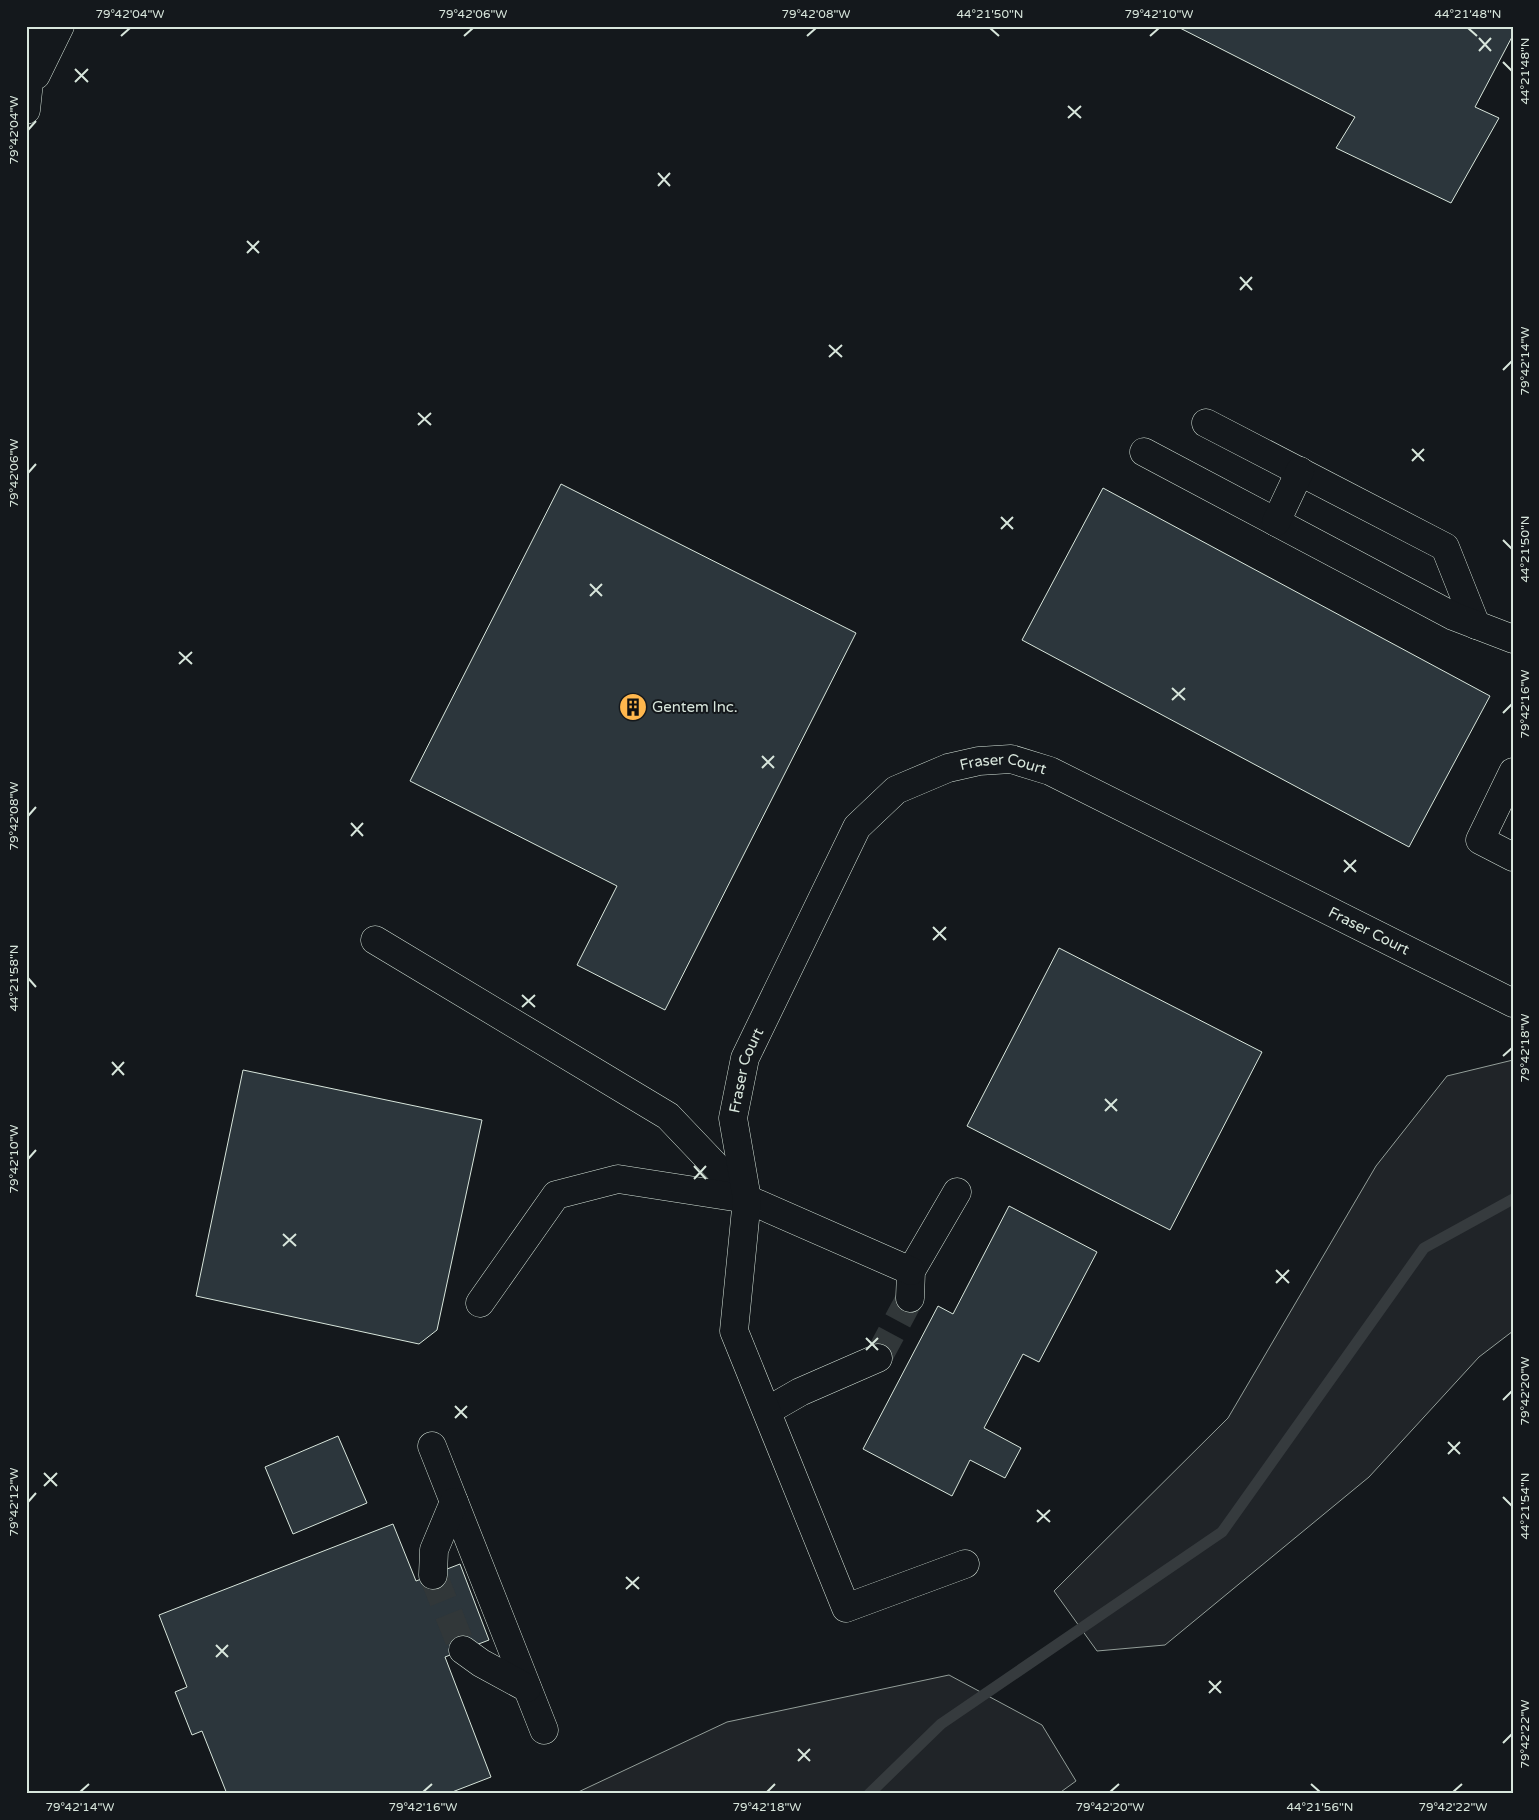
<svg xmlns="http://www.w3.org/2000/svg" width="1539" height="1820" font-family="'Varela Round',sans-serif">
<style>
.green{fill:#202428;stroke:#939e99}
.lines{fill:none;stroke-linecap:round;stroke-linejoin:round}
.stream{stroke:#363b3e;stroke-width:11}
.building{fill:#2c363c;stroke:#d8e6dc}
.minor-tunnel{stroke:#313739;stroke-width:28;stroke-dasharray:28 14;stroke-linecap:butt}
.minor-casing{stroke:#d8e6dc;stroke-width:29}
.highway-casing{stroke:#d8e6dc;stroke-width:29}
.minor{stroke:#14181c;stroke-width:28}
.highway{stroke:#14181c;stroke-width:28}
.ticks{fill:none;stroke:#d8e6dc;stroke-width:2}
.labels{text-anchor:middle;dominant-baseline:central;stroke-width:4;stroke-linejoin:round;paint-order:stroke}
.poi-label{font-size:15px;fill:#d8e6dc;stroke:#14181c;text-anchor:start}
.street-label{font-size:15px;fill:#d8e6dc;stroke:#14181c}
.neatline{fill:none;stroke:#d8e6dc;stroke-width:2}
.ticks-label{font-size:12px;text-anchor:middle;fill:#d8e6dc}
</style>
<rect width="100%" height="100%" fill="#14181c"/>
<!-- green -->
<path class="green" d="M 1513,1060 L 1513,1331 L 1479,1357 L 1369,1477 L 1165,1645 L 1097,1651 L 1054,1591 L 1228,1418 L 1376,1166 L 1447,1076 Z
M 949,1675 L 1042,1725 L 1076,1781 L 1058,1794 L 574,1794 L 727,1722 Z"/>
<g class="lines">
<!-- stream -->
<path class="stream" d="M 869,1794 L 941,1724 L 1222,1532 L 1424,1248 L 1513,1199"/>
</g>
<!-- building -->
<path class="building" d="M 1176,26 L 1513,26 L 1513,35 L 1475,107 L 1499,118 L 1451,203 L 1336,148 L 1355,117 Z
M 561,484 L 856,633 L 665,1010 L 577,965 L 617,886 L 410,781 Z
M 1103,488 L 1490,696 L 1409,847 L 1022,640 Z
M 1059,948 L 1262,1052 L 1170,1230 L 967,1126 Z
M 243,1070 L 482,1120 L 437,1330 L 419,1344 L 196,1296 Z
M 1009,1206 L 1097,1252 L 1039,1362 L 1023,1354 L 984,1428 L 1021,1448 L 1005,1478 L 970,1460 L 952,1496 L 863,1449 L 938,1306 L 953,1314 Z
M 338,1436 L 367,1503 L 293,1534 L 265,1467 Z
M 393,1524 L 416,1581 L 460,1564 L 489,1640 L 445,1657 L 491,1777 L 447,1794 L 227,1794 L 202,1731 L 192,1735 L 175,1692 L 187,1687 L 159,1615 Z"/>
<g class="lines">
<!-- minor-tunnel -->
<path class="minor-tunnel" d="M 878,1358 L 910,1298
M 433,1575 L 463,1650"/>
<!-- minor casing -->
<g class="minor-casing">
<g id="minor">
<path d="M 1206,423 L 1445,547 L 1476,625"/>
<path d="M 1144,452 L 1453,616 L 1513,639"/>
<path d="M 1276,522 L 1300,471"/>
<path d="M 1513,772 L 1480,840 L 1513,857"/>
<path d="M 375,940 L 668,1116 L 747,1199"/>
<path d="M 910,1298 L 911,1271 L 957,1192"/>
<path d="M 480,1303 L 556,1195 L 618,1179 L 747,1199 L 911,1271"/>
<path d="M 767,1411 L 800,1392 L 878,1358"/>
<path d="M 432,1446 L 544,1730"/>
<path id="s1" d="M 965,1564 L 846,1608 L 734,1331 L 747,1199 L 733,1118 L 745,1058 L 857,827 L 896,790 L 948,768 L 979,761 L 1011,759 L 1050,771 L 1513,1003"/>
<path d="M 433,1575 L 434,1550 L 454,1502"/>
<path d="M 463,1650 L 481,1663 L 527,1688"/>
</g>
</g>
<!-- highway casing -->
<g class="highway-casing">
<path id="highway" d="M 36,75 L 60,26
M 26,110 L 35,26"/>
</g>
<!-- minor -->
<use href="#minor" class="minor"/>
<!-- highway -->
<use href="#highway" class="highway"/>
</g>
<!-- ticks -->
<path class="ticks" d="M 990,28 L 999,36M 1468,28 L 1477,36M 121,36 L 130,28M 464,36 L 473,28M 807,36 L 816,28M 1150,36 L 1159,28M 1479,38 L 1491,51M 1479,51 L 1491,38M 1503,62 L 1512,71M 75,69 L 88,82M 75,82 L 88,69M 1068,106 L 1081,118M 1068,118 L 1081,106M 28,130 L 36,121M 658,173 L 670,186M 658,186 L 670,173M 247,241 L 259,253M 247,253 L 259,241M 1240,277 L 1252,290M 1240,290 L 1252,277M 829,345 L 842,357M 829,357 L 842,345M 1503,370 L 1512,361M 418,413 L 431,425M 418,425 L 431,413M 1412,449 L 1424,461M 1412,461 L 1424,449M 28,473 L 36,464M 1001,517 L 1013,529M 1001,529 L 1013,517M 1503,540 L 1512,549M 590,584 L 602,596M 590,596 L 602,584M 179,652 L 192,664M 179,664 L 192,652M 1172,688 L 1185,700M 1172,700 L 1185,688M 1503,713 L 1512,704M 762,756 L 774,768M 762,768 L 774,756M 28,816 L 36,807M 351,823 L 363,836M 351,836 L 363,823M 1344,860 L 1356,872M 1344,872 L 1356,860M 933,927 L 946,940M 933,940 L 946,927M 28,978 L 36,987M 522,995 L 535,1007M 522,1007 L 535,995M 1503,1056 L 1512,1048M 112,1062 L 124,1075M 112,1075 L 124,1062M 1105,1099 L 1117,1111M 1105,1111 L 1117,1099M 28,1159 L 36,1150M 694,1166 L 706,1179M 694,1179 L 706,1166M 283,1234 L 296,1246M 283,1246 L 296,1234M 1276,1270 L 1289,1283M 1276,1283 L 1289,1270M 866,1338 L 878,1350M 866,1350 L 878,1338M 1503,1400 L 1512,1391M 455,1406 L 467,1418M 455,1418 L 467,1406M 1448,1442 L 1460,1454M 1448,1454 L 1460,1442M 44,1473 L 57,1486M 44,1486 L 57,1473M 1503,1497 L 1512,1506M 28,1502 L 36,1493M 1037,1510 L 1050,1522M 1037,1522 L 1050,1510M 626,1577 L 639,1589M 626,1589 L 639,1577M 216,1645 L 228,1657M 216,1657 L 228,1645M 1209,1681 L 1221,1693M 1209,1693 L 1221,1681M 1503,1743 L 1512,1734M 798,1749 L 810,1761M 798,1761 L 810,1749M 1311,1784 L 1320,1792M 80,1792 L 89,1784M 423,1792 L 432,1784M 767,1792 L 775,1784M 1110,1792 L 1119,1784M 1453,1792 L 1462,1784"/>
<!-- icons -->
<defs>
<g id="building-disc" transform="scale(1.4375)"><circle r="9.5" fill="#ffb74d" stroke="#14181c"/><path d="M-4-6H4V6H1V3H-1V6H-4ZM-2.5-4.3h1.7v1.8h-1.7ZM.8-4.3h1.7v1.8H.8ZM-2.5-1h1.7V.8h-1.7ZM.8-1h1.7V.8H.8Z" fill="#111"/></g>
</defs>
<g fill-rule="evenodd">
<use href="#building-disc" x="633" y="707"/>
</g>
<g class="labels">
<!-- poi labels -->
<g class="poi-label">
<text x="652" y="707">Gentem Inc.</text>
</g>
<!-- street labels -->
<g class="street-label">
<text stroke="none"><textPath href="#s1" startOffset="1125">Fraser Court</textPath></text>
<text stroke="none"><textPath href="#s1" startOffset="1530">Fraser Court</textPath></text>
<text stroke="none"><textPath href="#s1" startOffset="690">Fraser Court</textPath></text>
</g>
</g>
<!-- border -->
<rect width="1539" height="1820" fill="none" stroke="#14181c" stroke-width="55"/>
<rect x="28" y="28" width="1484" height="1764" class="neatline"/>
<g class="ticks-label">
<text x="130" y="18">79°42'04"W</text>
<text x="473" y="18">79°42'06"W</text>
<text x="816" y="18">79°42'08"W</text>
<text x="990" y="18">44°21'50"N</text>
<text x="1159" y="18">79°42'10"W</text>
<text x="1468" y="18">44°21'48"N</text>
<text transform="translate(1525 71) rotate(-90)" y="4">44°21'48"N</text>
<text transform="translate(14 130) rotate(-90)" y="4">79°42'04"W</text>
<text transform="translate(1525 361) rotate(-90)" y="4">79°42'14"W</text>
<text transform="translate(14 473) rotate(-90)" y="4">79°42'06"W</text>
<text transform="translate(1525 549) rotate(-90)" y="4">44°21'50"N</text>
<text transform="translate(1525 704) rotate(-90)" y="4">79°42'16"W</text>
<text transform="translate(14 816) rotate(-90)" y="4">79°42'08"W</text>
<text transform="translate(14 978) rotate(-90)" y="4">44°21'58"N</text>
<text transform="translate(1525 1048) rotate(-90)" y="4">79°42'18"W</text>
<text transform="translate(14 1159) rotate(-90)" y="4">79°42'10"W</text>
<text transform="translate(1525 1391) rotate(-90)" y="4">79°42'20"W</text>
<text transform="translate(14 1502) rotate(-90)" y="4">79°42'12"W</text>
<text transform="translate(1525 1506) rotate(-90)" y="4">44°21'54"N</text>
<text transform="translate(1525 1734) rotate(-90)" y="4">79°42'22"W</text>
<text x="80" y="1811">79°42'14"W</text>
<text x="423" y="1811">79°42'16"W</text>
<text x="767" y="1811">79°42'18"W</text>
<text x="1110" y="1811">79°42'20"W</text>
<text x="1320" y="1811">44°21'56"N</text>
<text x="1453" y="1811">79°42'22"W</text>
</g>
</svg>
